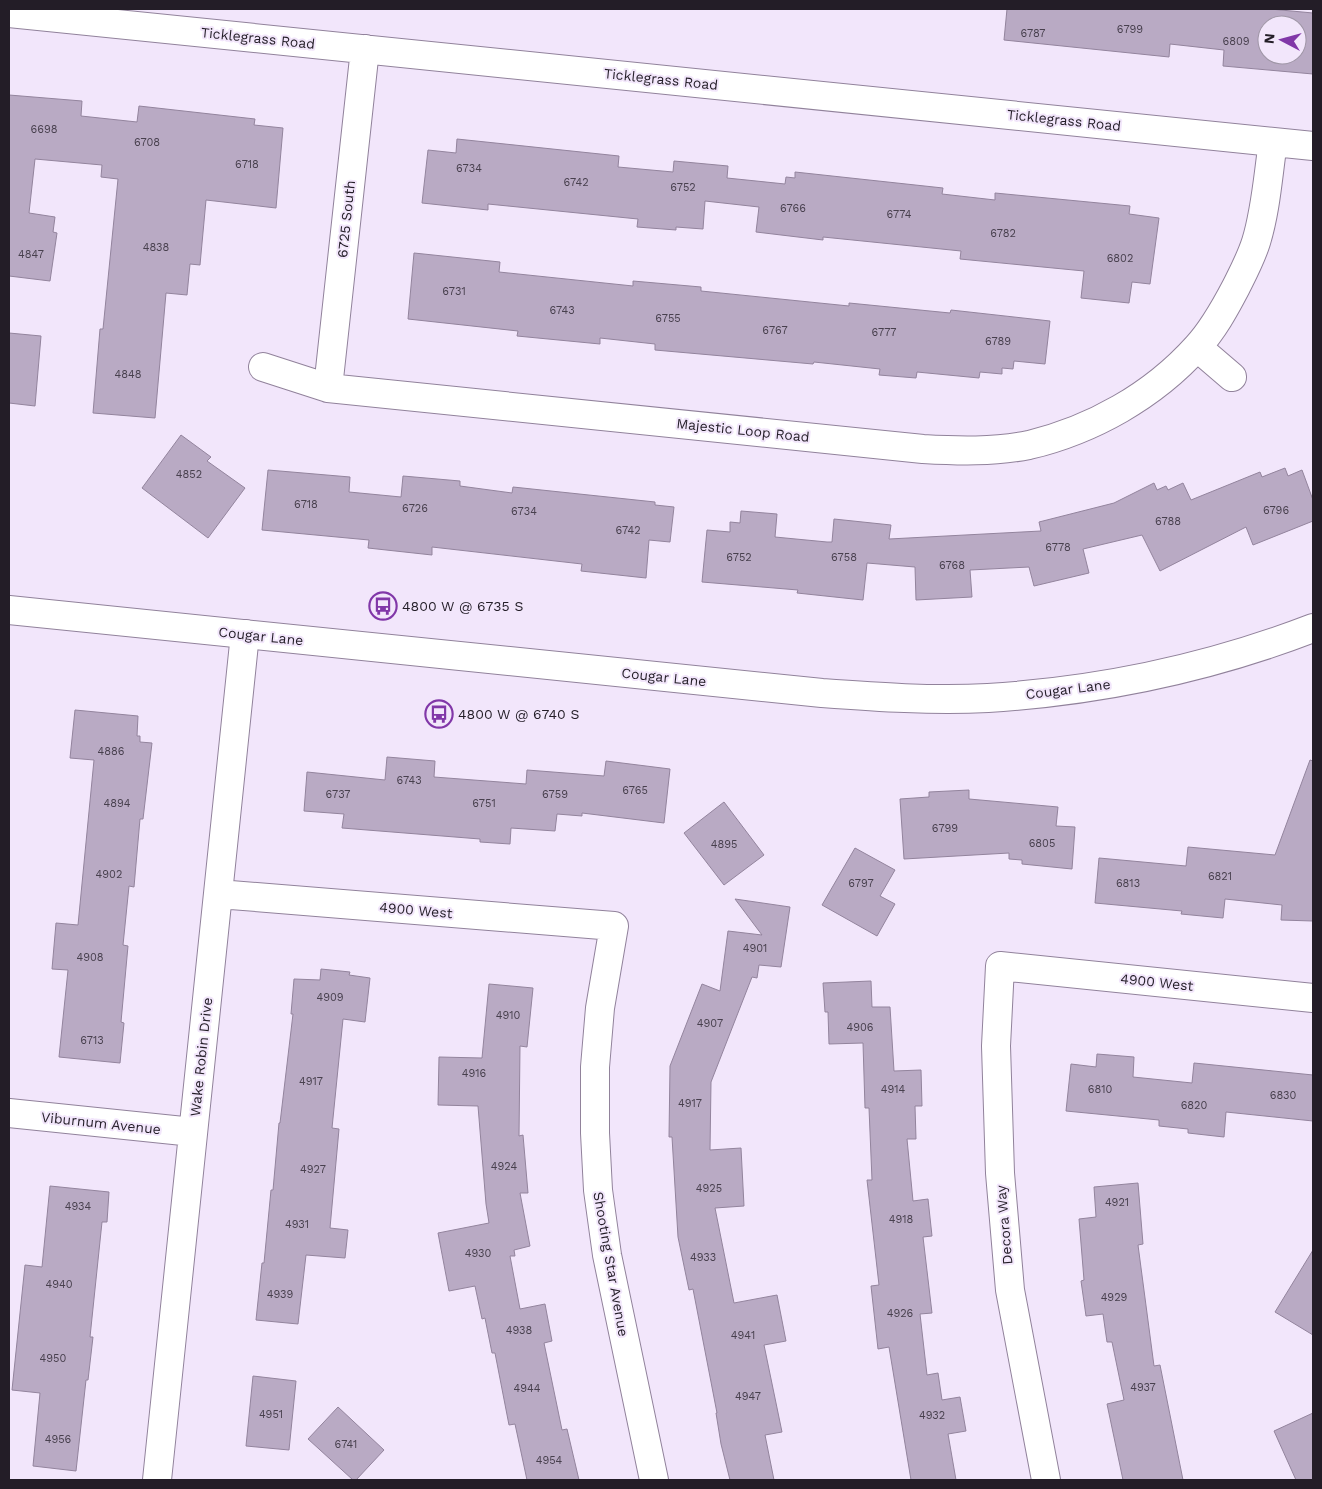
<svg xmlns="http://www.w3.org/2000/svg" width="1322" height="1489" font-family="'Work Sans',sans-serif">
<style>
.building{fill:#b9aac4;stroke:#93849d;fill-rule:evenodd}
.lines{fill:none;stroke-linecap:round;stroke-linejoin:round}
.street-casing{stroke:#91829b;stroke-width:30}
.secondary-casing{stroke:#91829b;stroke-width:30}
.street{stroke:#fff;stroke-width:28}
.secondary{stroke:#fff;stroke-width:28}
.labels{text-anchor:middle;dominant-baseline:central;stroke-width:4;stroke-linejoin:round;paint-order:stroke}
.number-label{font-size:11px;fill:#48404e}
.street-label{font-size:14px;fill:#231d27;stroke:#f2e6fb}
.poi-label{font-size:14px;fill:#231d27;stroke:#f2e6fb;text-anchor:start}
</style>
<rect width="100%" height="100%" fill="#f2e6fb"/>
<!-- building -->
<path class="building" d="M 1007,9 L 1270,9 L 1313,13 L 1313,74 L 1223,66 L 1224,50 L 1170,44 L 1169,57 L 1004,40 ZM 1267,25 L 1297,25 L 1297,55 L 1267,55 Z
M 9,95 L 82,101 L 81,116 L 137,122 L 139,106 L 255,119 L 254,125 L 283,128 L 276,208 L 206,200 L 200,265 L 190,264 L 187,295 L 166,293 L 155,418 L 93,413 L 100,329 L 103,329 L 118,179 L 101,177 L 102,165 L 35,159 L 29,213 L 55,217 L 53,232 L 57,233 L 50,281 L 9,276 Z
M 457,139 L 619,156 L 618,167 L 673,172 L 674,161 L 728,166 L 727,178 L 785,184 L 786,177 L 795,178 L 795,172 L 943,188 L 942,194 L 995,200 L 995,193 L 1130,206 L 1129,214 L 1159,218 L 1150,284 L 1132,282 L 1129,303 L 1081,298 L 1084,271 L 960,259 L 961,251 L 823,237 L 823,240 L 756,232 L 759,207 L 705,201 L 703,229 L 676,227 L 676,230 L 637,227 L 638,219 L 488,204 L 488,210 L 422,203 L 428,150 L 456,153 Z
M 414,253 L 500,262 L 499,272 L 633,286 L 633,281 L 701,287 L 701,291 L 849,306 L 849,303 L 950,313 L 951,310 L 1050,321 L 1045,364 L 1014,361 L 1013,369 L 1002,368 L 1002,374 L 980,372 L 979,378 L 917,372 L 916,378 L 879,375 L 880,369 L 814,362 L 813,364 L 655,350 L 655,344 L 600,338 L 600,344 L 517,336 L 518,331 L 408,319 Z
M 9,333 L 41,336 L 35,406 L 9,403 Z
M 181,435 L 211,457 L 207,461 L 245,488 L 208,538 L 142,488 Z
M 1285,468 L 1288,476 L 1302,470 L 1313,500 L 1313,521 L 1253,545 L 1246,527 L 1160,571 L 1142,535 L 1083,549 L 1089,573 L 1034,586 L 1029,567 L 970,570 L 972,597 L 916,600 L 915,567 L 867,563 L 863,600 L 797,593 L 798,590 L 702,582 L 707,530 L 730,532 L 730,522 L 740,523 L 741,511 L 777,514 L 775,537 L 827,542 L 832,542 L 834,519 L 891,525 L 889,539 L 1041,531 L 1039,522 L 1114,503 L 1154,483 L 1157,490 L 1166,486 L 1168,490 L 1183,483 L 1191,500 L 1260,472 L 1262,477 Z
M 268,470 L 350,477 L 349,492 L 401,497 L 403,476 L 460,481 L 460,486 L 512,493 L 513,487 L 655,502 L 655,505 L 674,507 L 670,542 L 649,540 L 646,578 L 581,571 L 582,564 L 432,547 L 432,555 L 368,548 L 369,540 L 262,530 Z
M 75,710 L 138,716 L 137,736 L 140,736 L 140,742 L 152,743 L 143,819 L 140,819 L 134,887 L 129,886 L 123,945 L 128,946 L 121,1022 L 124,1023 L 120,1063 L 59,1057 L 68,970 L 52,969 L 56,923 L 78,925 L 94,760 L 70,758 Z
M 387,757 L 435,761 L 434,777 L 526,784 L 527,770 L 604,776 L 606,761 L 670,769 L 664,823 L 582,813 L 582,816 L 557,814 L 555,831 L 511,828 L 510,844 L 480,842 L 480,839 L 342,828 L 344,814 L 304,811 L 307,772 L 385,780 Z
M 1310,760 L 1313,761 L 1313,921 L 1281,920 L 1282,905 L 1225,899 L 1223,918 L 1181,914 L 1182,911 L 1095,903 L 1099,858 L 1186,866 L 1188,847 L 1275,855 Z
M 969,790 L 969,799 L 1058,807 L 1056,826 L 1075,827 L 1072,869 L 1022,864 L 1022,860 L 1009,859 L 1009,853 L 904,859 L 900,799 L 929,797 L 929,792 Z
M 724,802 L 764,855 L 724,885 L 684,833 Z
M 855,848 L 895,870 L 880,896 L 895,904 L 877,936 L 822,905 Z
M 735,899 L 790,907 L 781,967 L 759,965 L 757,978 L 752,977 L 711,1082 L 710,1150 L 741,1148 L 744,1206 L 715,1208 L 734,1303 L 777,1295 L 786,1341 L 764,1345 L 782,1432 L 765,1435 L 774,1480 L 730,1480 L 721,1444 L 716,1413 L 717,1413 L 693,1289 L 689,1290 L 678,1237 L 672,1137 L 669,1137 L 670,1066 L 702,984 L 720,991 L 728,931 L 762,935 Z
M 321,969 L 350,972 L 349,975 L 370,978 L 365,1022 L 343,1019 L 332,1128 L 339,1129 L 330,1228 L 348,1230 L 345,1258 L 306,1255 L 298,1324 L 256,1320 L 262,1263 L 264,1263 L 271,1190 L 273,1190 L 279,1123 L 280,1123 L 293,1014 L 291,1014 L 294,979 L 320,980 Z
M 871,981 L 872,1007 L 890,1007 L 894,1071 L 921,1070 L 922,1106 L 915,1106 L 916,1139 L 907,1139 L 913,1201 L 928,1199 L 932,1236 L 923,1237 L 932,1313 L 920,1314 L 927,1375 L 938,1373 L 942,1400 L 960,1397 L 966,1431 L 948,1434 L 956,1480 L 911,1480 L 889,1347 L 878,1349 L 871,1286 L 879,1285 L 867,1180 L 872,1180 L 869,1108 L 865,1108 L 863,1043 L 829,1044 L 828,1012 L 825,1012 L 823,983 Z
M 489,984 L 533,988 L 527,1047 L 520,1046 L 519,1136 L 523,1135 L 528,1193 L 520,1193 L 530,1246 L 514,1250 L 515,1256 L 510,1256 L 520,1309 L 545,1304 L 552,1341 L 544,1343 L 562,1430 L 567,1429 L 579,1480 L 527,1480 L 515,1424 L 509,1425 L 495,1353 L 492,1353 L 485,1318 L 482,1319 L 475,1286 L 449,1291 L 438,1233 L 489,1223 L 486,1204 L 478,1106 L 438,1105 L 439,1057 L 482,1058 Z
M 1097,1054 L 1134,1057 L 1133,1077 L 1192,1083 L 1194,1063 L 1313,1075 L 1313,1121 L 1226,1112 L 1224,1137 L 1188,1133 L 1188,1129 L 1159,1126 L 1159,1120 L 1066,1111 L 1071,1064 L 1096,1067 Z
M 1138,1183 L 1143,1244 L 1138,1245 L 1154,1366 L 1160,1365 L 1183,1480 L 1123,1480 L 1107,1404 L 1124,1400 L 1112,1342 L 1107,1342 L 1103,1314 L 1086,1316 L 1081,1281 L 1084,1280 L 1079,1219 L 1096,1217 L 1094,1187 Z
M 50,1186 L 109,1192 L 107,1222 L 102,1222 L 90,1337 L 93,1337 L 88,1380 L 86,1380 L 76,1471 L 33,1466 L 40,1393 L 12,1390 L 25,1265 L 42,1267 Z
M 1313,1250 L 1313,1335 L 1275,1312 Z
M 253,1376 L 296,1381 L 289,1450 L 246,1446 Z
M 338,1407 L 384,1450 L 356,1480 L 353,1480 L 308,1439 Z
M 1313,1413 L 1313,1480 L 1296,1480 L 1274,1431 Z"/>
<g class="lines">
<!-- street casing -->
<g class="street-casing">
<path id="street" d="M 9,13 L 1313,146
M 1197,347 L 1232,377
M 263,367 L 328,388 L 923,449 C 958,451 994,452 1029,445 C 1092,430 1153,396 1197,347 C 1213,330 1225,308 1236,287 C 1243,273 1251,258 1256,242 C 1266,210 1268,175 1273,142
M 328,388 L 365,49
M 218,894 L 614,926 L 600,1008 L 595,1067 L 595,1133 L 598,1190 L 607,1255 L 654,1480
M 9,1113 L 193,1132
M 157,1480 L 245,634
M 1046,1480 L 1010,1290 L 1000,1173 L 996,1046 L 1000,966 L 1313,998"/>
</g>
<!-- secondary casing -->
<g class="secondary-casing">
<path id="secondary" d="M 9,610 L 822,693 C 877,697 933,701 988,698 C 1099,691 1209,668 1313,628"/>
</g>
<!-- street -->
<use href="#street" class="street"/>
<!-- secondary -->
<use href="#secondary" class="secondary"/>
</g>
<!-- icons -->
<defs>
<g id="bus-ring" transform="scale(1.4375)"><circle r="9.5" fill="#f2e6fb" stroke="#8137a8" stroke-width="1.5"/><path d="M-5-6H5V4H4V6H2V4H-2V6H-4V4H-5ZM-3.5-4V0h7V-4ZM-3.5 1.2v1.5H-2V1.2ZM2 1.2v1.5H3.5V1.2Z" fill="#8137a8"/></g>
</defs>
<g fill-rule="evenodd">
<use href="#bus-ring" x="383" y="606"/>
<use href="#bus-ring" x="439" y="714"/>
</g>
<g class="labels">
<!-- number labels -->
<g class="number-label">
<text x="1130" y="29">6799</text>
<text x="1033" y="33">6787</text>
<text x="1236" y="41">6809</text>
<text x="44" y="129">6698</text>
<text x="147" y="142">6708</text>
<text x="247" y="164">6718</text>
<text x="469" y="168">6734</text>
<text x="576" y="182">6742</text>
<text x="683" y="187">6752</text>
<text x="793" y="208">6766</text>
<text x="899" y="214">6774</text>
<text x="1003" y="233">6782</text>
<text x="156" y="247">4838</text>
<text x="31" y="254">4847</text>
<text x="1120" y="258">6802</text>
<text x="454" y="291">6731</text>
<text x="562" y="310">6743</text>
<text x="668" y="318">6755</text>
<text x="775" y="330">6767</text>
<text x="884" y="332">6777</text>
<text x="998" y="341">6789</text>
<text x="128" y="374">4848</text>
<text x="189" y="474">4852</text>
<text x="306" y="504">6718</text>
<text x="415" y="508">6726</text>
<text x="1276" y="510">6796</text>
<text x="524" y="511">6734</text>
<text x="1168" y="521">6788</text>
<text x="628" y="530">6742</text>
<text x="1058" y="547">6778</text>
<text x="739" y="557">6752</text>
<text x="844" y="557">6758</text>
<text x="952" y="565">6768</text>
<text x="111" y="751">4886</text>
<text x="409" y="780">6743</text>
<text x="635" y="790">6765</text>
<text x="338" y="794">6737</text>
<text x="555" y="794">6759</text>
<text x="117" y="803">4894</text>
<text x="484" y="803">6751</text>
<text x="945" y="828">6799</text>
<text x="1042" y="843">6805</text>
<text x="724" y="844">4895</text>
<text x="109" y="874">4902</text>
<text x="1220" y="876">6821</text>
<text x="861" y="883">6797</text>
<text x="1128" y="883">6813</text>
<text x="755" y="948">4901</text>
<text x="90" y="957">4908</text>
<text x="330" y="997">4909</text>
<text x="508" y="1015">4910</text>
<text x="710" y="1023">4907</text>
<text x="860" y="1027">4906</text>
<text x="92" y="1040">6713</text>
<text x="474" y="1073">4916</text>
<text x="311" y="1081">4917</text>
<text x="893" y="1089">4914</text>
<text x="1100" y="1089">6810</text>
<text x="1283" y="1095">6830</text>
<text x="690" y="1103">4917</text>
<text x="1194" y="1105">6820</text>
<text x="504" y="1166">4924</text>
<text x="313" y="1169">4927</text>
<text x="709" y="1188">4925</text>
<text x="1117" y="1202">4921</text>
<text x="78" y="1206">4934</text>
<text x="901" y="1219">4918</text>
<text x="297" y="1224">4931</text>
<text x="478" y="1253">4930</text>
<text x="703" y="1257">4933</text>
<text x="59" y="1284">4940</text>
<text x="280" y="1294">4939</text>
<text x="1114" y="1297">4929</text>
<text x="900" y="1313">4926</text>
<text x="519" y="1330">4938</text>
<text x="743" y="1335">4941</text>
<text x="53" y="1358">4950</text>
<text x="1143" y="1387">4937</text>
<text x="527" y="1388">4944</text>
<text x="748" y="1396">4947</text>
<text x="271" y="1414">4951</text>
<text x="932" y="1415">4932</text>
<text x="58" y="1439">4956</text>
<text x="346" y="1444">6741</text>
<text x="549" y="1460">4954</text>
</g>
<!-- street labels -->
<g class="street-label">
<text transform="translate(258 38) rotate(6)">Ticklegrass Road</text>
<text transform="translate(661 79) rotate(6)">Ticklegrass Road</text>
<text transform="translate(1064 120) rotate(6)">Ticklegrass Road</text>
<text transform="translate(346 219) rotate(-84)">6725 South</text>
<text transform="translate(743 430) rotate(6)">Majestic Loop Road</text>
<text transform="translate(261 636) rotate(6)">Cougar Lane</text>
<text transform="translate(664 677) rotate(6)">Cougar Lane</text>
<text transform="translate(1068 689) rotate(-7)">Cougar Lane</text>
<text transform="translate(416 910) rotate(5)">4900 West</text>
<text transform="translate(1157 982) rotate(6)">4900 West</text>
<text transform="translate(201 1057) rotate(-84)">Wake Robin Drive</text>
<text transform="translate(101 1123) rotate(6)">Viburnum Avenue</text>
<text transform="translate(1004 1225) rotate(-95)">Decora Way</text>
<text transform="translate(611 1264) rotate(80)">Shooting Star Avenue</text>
</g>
<!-- poi labels -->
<g class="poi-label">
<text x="402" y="606">4800 W @ 6735 S</text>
<text x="458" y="714">4800 W @ 6740 S</text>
</g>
</g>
<!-- border -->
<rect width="1322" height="1489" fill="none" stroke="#231d27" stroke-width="20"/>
<!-- north arrow -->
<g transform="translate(1282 40) rotate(276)"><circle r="24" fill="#f2e6fb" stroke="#9f96a6"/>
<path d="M0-4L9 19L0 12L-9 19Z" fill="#8137a8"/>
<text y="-8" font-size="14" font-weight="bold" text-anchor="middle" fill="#231d27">N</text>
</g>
</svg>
